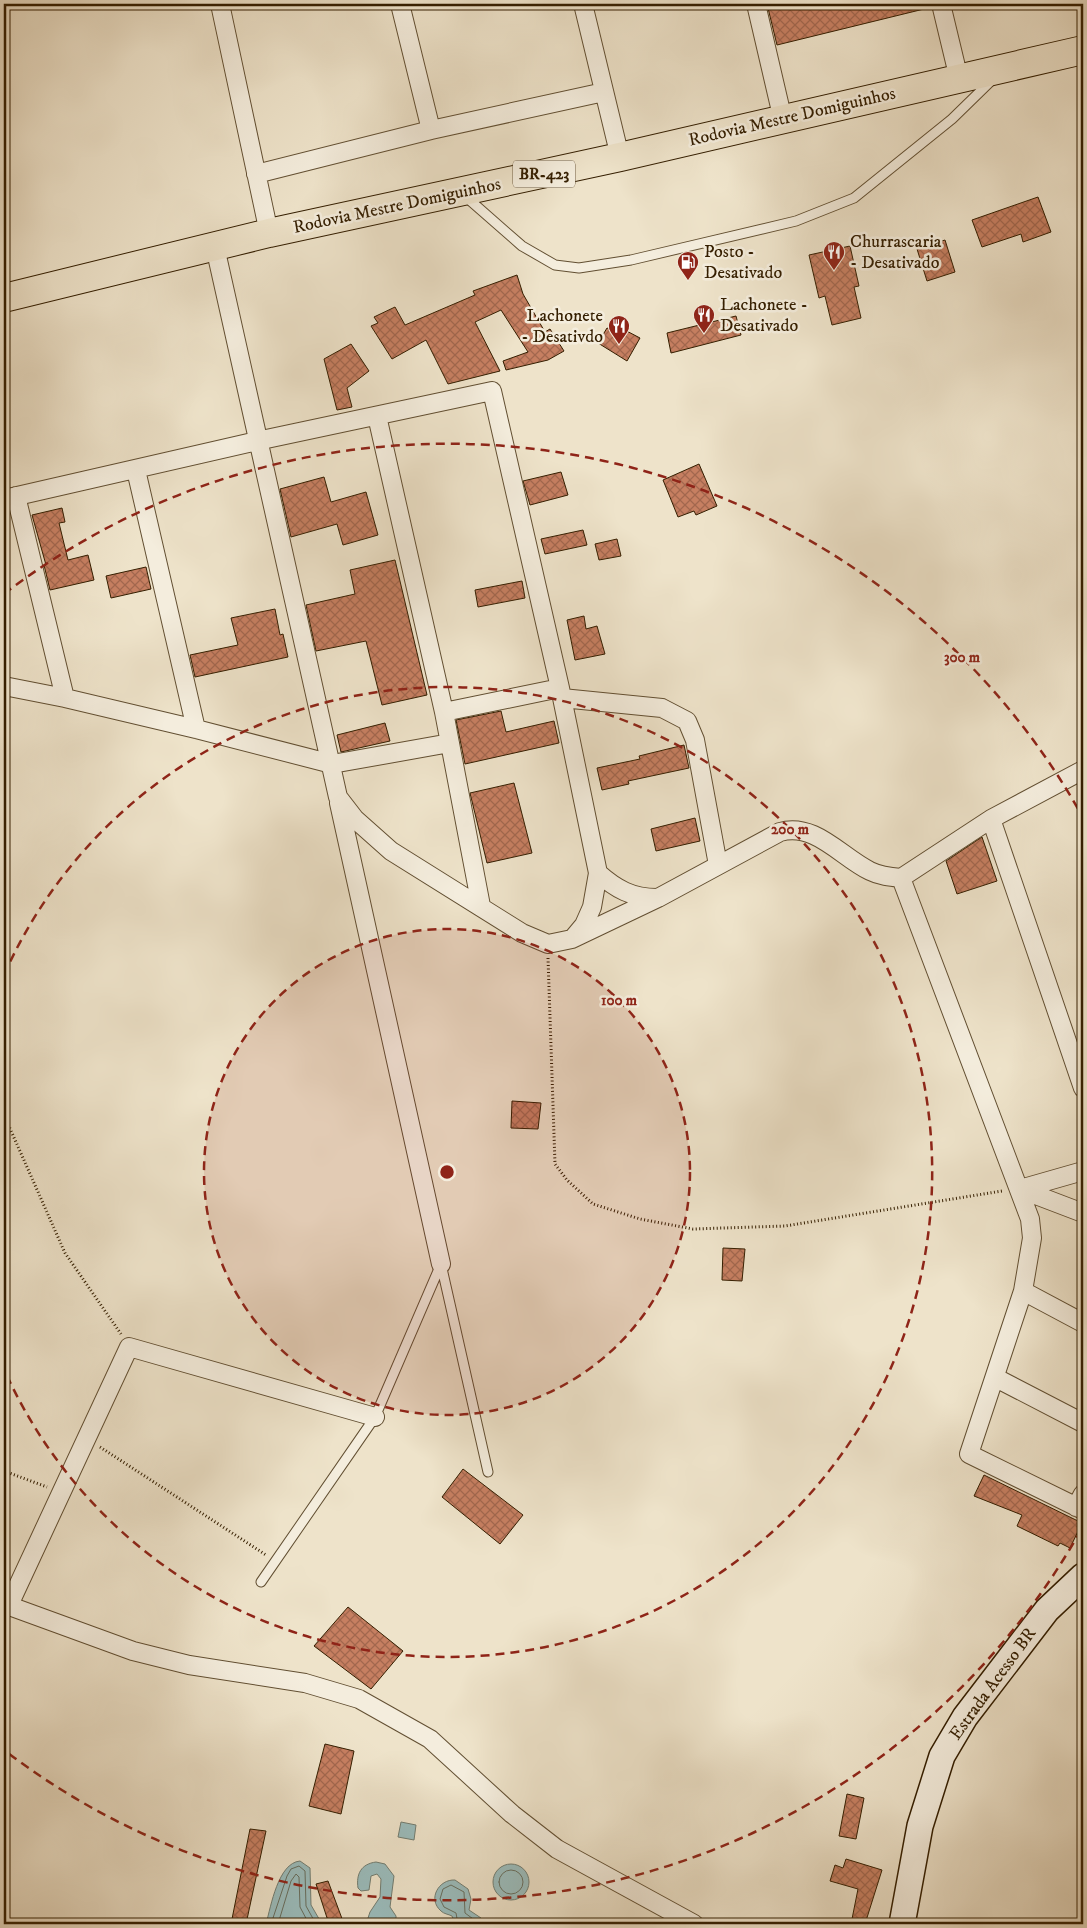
<svg xmlns="http://www.w3.org/2000/svg" width="1087" height="1928" font-family="'IM FELL DW Pica',serif">
<style>
.water{fill:#9bbdbd;stroke:#727d71}
.lines{fill:none;stroke-linecap:round;stroke-linejoin:round}
.shore{stroke:#686e5e;stroke-width:1}
.building{fill:url(#building-cross-hatch);stroke:#341e00}
.lane-casing{stroke:#624f32;stroke-width:11}
.street-casing{stroke:#624f32;stroke-width:20}
.secondary-casing{stroke:#341e00;stroke-width:28}
.primary-casing{stroke:#341e00;stroke-width:30}
.path{stroke:#341e00;stroke-width:3;stroke-dasharray:1 2.5;stroke-linecap:butt}
.lane{stroke:#f4eddd;stroke-width:9}
.street{stroke:#f4eddd;stroke-width:18}
.secondary{stroke:#f4eddd;stroke-width:25}
.primary{stroke:#eee3ca;stroke-width:28}
.ring{fill:none;stroke:#8f2418;stroke-width:2.5;stroke-dasharray:9 6}
.labels{text-anchor:middle;dominant-baseline:central;stroke-width:5;stroke-linejoin:round;paint-order:stroke}
.shield{fill:#f4eddd;stroke:#6e5c42;stroke-width:1}
.shield-label{font-size:16px;font-weight:bold;fill:#341e00}
.street-label{font-size:18px;fill:#341e00;stroke:#f4eddd}
.poi-label{font-size:18px;fill:#341e00;stroke:#f4eddd;text-anchor:start}
.centre{fill:#8f2418;stroke:#f4eddd;stroke-width:2.5}
.ring-label{font-size:15px;text-anchor:middle;font-weight:bold;fill:#8f2418;stroke:#f4eddd;stroke-width:5;stroke-linejoin:round;paint-order:stroke}
</style>
<defs>
<pattern id="building-cross-hatch" width="8" height="8" patternUnits="userSpaceOnUse" patternTransform="scale(1.25)"><rect width="8" height="8" fill="#c67f61"/><path d="M0 0l8 8M0 8l8-8" fill="none" stroke="#a2674e"/></pattern>
</defs>
<rect width="100%" height="100%" fill="#eee3ca"/>
<filter id="stains"><feTurbulence type="fractalNoise" baseFrequency=".004" numOctaves="4"/><feColorMatrix values="0 0 0 0 .2 0 0 0 0 .09 0 0 0 0 .02 0 0 0 .5 -.17"/></filter>
<radialGradient id="worn" r=".72"><stop offset=".6" stop-color="#630" stop-opacity="0"/><stop offset="1" stop-color="#630" stop-opacity=".3"/></radialGradient>
<!-- water -->
<path class="water" d="M 401,1822 L 416,1825 L 414,1840 L 398,1837 Z
M 300,1861 L 310,1868 L 311,1905 L 322,1924 L 266,1924 C 271,1906 278,1863 300,1861 Z
M 376,1862 L 385,1864 L 394,1876 L 390,1907 L 396,1916 L 396,1924 L 366,1924 L 370,1912 L 380,1897 L 381,1879 L 377,1874 L 371,1876 L 369,1890 L 361,1891 L 358,1888 C 356,1874 361,1864 376,1862 Z
M493 1882a18 18 0 1 1 36 0a18 18 0 1 1-36 0Z
M 455,1880 L 468,1889 L 471,1899 L 469,1910 L 481,1918 L 485,1924 L 452,1924 L 454,1921 L 452,1916 C 448,1914 444,1914 441,1911 C 427,1899 439,1879 455,1880 Z"/>
<g class="lines">
<!-- shore -->
<path class="shore" d="M499 1882a12 12 0 1 1 24 0a12 12 0 1 1-24 0Z
M 271,1924 L 287,1876 L 291,1869 L 299,1866 L 305,1871 L 306,1906 L 316,1924
M 278,1924 L 291,1881 L 296,1874 L 299,1877 L 300,1907 L 309,1924
M 458,1924 L 456,1913 L 444,1907 L 440,1899 L 443,1889 L 451,1885 L 464,1892 L 465,1913 L 480,1924"/>
</g>
<!-- building -->
<path class="building" d="M 767,4 L 924,4 L 924,9 L 777,45 Z
M 1038,197 L 1051,232 L 1023,242 L 1021,234 L 982,247 L 972,220 Z
M 945,240 L 955,272 L 927,281 L 917,249 Z
M 850,246 L 859,286 L 854,287 L 861,318 L 832,325 L 825,296 L 819,298 L 809,255 Z
M 517,275 L 523,294 L 545,332 L 550,329 L 564,351 L 548,360 L 506,370 L 503,361 L 528,352 L 501,310 L 475,322 L 500,371 L 448,384 L 426,340 L 392,359 L 371,326 L 378,323 L 374,317 L 395,307 L 405,325 L 475,295 L 473,291 Z
M 736,316 L 741,335 L 671,353 L 667,333 Z
M 619,327 L 640,338 L 627,361 L 598,343 L 607,328 L 616,332 Z
M 351,344 L 369,371 L 347,388 L 352,407 L 337,410 L 324,359 Z
M 699,464 L 717,506 L 696,515 L 694,511 L 678,517 L 663,480 Z
M 561,472 L 568,495 L 530,505 L 523,481 Z
M 324,477 L 331,502 L 366,492 L 378,535 L 343,545 L 337,524 L 291,537 L 280,489 Z
M 62,508 L 65,522 L 59,523 L 68,560 L 88,555 L 94,580 L 50,590 L 44,565 L 46,565 L 32,515 Z
M 583,530 L 587,545 L 545,554 L 541,539 Z
M 617,539 L 621,556 L 599,560 L 595,544 Z
M 395,560 L 427,695 L 382,705 L 366,641 L 316,651 L 306,605 L 355,594 L 350,570 Z
M 146,567 L 151,589 L 111,598 L 106,576 Z
M 522,581 L 525,598 L 478,607 L 475,590 Z
M 275,609 L 280,635 L 283,634 L 288,657 L 195,677 L 190,655 L 238,645 L 231,618 Z
M 584,616 L 586,629 L 597,626 L 605,654 L 575,660 L 567,620 Z
M 501,711 L 506,732 L 554,721 L 559,743 L 465,764 L 456,720 Z
M 385,723 L 390,741 L 341,752 L 337,735 Z
M 684,745 L 689,768 L 628,781 L 629,784 L 602,790 L 597,768 L 640,759 L 639,756 Z
M 514,783 L 532,853 L 487,863 L 470,793 Z
M 695,818 L 700,841 L 656,851 L 651,829 Z
M 982,837 L 997,881 L 957,894 L 946,861 Z
M 512,1101 L 541,1103 L 538,1129 L 511,1128 Z
M 723,1248 L 745,1249 L 742,1281 L 722,1280 Z
M 463,1469 L 523,1515 L 500,1544 L 442,1497 Z
M 984,1475 L 1082,1523 L 1070,1548 L 1060,1543 L 1058,1546 L 1017,1526 L 1022,1515 L 974,1496 Z
M 348,1607 L 403,1651 L 371,1689 L 314,1646 Z
M 325,1744 L 354,1751 L 341,1814 L 309,1806 Z
M 847,1794 L 864,1798 L 856,1839 L 839,1836 Z
M 250,1829 L 266,1831 L 246,1924 L 231,1924 Z
M 846,1859 L 882,1870 L 865,1924 L 851,1924 L 858,1889 L 830,1881 L 835,1865 L 843,1868 Z
M 328,1881 L 344,1924 L 329,1924 L 316,1884 Z"/>
<g class="lines">
<!-- lane casing -->
<g class="lane-casing">
<path id="lane" d="M 465,196 L 522,246 L 555,265 L 579,268 L 631,260 L 796,221 L 854,198 L 952,119 L 994,78
M 441,1264 L 488,1472
M 261,1582 L 375,1417 L 441,1264"/>
</g>
<!-- street casing -->
<g class="street-casing">
<path id="street" d="M 220,4 L 269,233
M 400,4 L 431,130
M 583,4 L 620,157
M 756,4 L 783,120
M 941,4 L 959,79
M 256,174 L 431,130 L 604,92
M 215,247 L 338,797 L 355,819 L 391,851 L 522,933 L 548,944 L 572,939 L 658,898 L 780,832 C 815,822 841,857 870,871 C 880,876 890,877 901,878 L 1030,1219 L 1032,1238 L 1023,1291 L 969,1454 L 1083,1510
M 377,416 L 444,712 L 481,906
M 136,470 L 196,729
M 16,496 L 65,698 L 196,729 L 332,764 L 450,743
M 4,499 L 257,441 L 492,391 L 560,688 L 598,873 L 592,907 L 584,925 L 574,937
M 4,686 L 65,698
M 562,698 L 662,708 L 687,721 L 695,740 L 718,865
M 444,712 L 560,688
M 339,803 L 441,1264
M 991,819 L 1083,1088
M 598,873 C 616,889 632,898 657,898
M 901,878 L 991,819 L 1083,770
M 1020,1189 L 1083,1213
M 1020,1189 L 1083,1171
M 1023,1291 L 1083,1323
M 996,1378 L 1083,1423
M 1076,1507 L 1083,1494
M 4,1604 L 133,1651 L 189,1665 L 305,1683 L 359,1699 L 430,1739 L 512,1814 L 557,1849 L 694,1924
M 9,1605 L 129,1347 L 375,1417"/>
</g>
<!-- secondary casing -->
<g class="secondary-casing">
<path id="secondary" d="M 902,1924 L 920,1826 L 942,1756 L 965,1717 L 1047,1610 L 1083,1576"/>
</g>
<!-- primary casing -->
<g class="primary-casing">
<path id="primary" d="M 4,298 L 269,233 L 620,157 L 1083,50"/>
</g>
<!-- path -->
<path class="path" d="M 548,958 L 555,1164 L 567,1180 L 593,1204 L 640,1219 L 693,1229 L 785,1226 L 1002,1191
M 4,1115 L 65,1253 L 121,1334
M 100,1447 L 266,1555
M 4,1471 L 47,1487"/>
<!-- lane -->
<use href="#lane" class="lane"/>
<!-- street -->
<use href="#street" class="street"/>
<!-- secondary -->
<use href="#secondary" class="secondary"/>
<!-- primary -->
<use href="#primary" class="primary"/>
</g>
<!-- distance rings -->
<circle cx="447" cy="1172" r="243" fill="#8f2418" fill-opacity=".12"/>
<g class="ring">
<circle cx="447" cy="1172" r="243"/>
<path d="M4 975A485 485 0 1 1 4 1369"/>
<path d="M1081 1530A728 728 0 0 1 4 1750M4 594A728 728 0 0 1 1081 814"/>
</g>
<!-- icons -->
<defs>
<g id="restaurant-pin" transform="scale(1.125)"><path d="M0 17L-7.5 6A9.5 9.5 0 1 1 7.5 6Z" fill="#8f2418" stroke="#f4eddd"/><path d="M-5-6h1v4h1v-4h1v4h1v-4h1v5L-1.5 .5V6h-2V.5L-5-1ZM5-6V6H3V1.5H1.5Q1.5-4 5-6Z" fill="#fff"/></g>
<g id="fuel-pin" transform="scale(1.125)"><path d="M0 17L-7.5 6A9.5 9.5 0 1 1 7.5 6Z" fill="#8f2418" stroke="#f4eddd"/><path d="M-5.5-6h7V0h2V4h1.3V-2.5L3-4.5l.8-.8L6-3V5H2.5V1h-1V6h-7ZM-4.2-4.7v3.2H.2V-4.7Z" fill="#fff"/></g>
</defs>
<g fill-rule="evenodd">
<use href="#restaurant-pin" x="834" y="252"/>
<use href="#fuel-pin" x="688" y="262"/>
<use href="#restaurant-pin" x="704" y="315"/>
<use href="#restaurant-pin" x="619" y="326"/>
</g>
<g class="labels">
<!-- shield labels -->
<rect class="shield" x="513" y="160.5" width="62" height="27" rx="4"/>
<g class="shield-label">
<text x="544" y="174">BR-423</text>
</g>
<!-- street labels -->
<g class="street-label">
<text transform="translate(792 117) rotate(-13)">Rodovia Mestre Domiguinhos</text>
<text transform="translate(397 206) rotate(-12)">Rodovia Mestre Domiguinhos</text>
<text transform="translate(993 1684) rotate(-54)">Estrada Acesso BR</text>
</g>
<!-- poi labels -->
<g class="poi-label">
<text x="850" y="242">Churrascaria<tspan x="850" dy="21">- Desativado</tspan></text>
<text x="704" y="252">Posto -<tspan x="704" dy="21">Desativado</tspan></text>
<text x="720" y="305">Lachonete -<tspan x="720" dy="21">Desativado</tspan></text>
<text x="603" y="316" text-anchor="end">Lachonete<tspan x="603" dy="21">- Desativdo</tspan></text>
</g>
</g>
<circle cx="447" cy="1172" r="8" class="centre"/>
<g class="ring-label">
<text x="962" y="662">300 m</text>
<text x="790" y="834">200 m</text>
<text x="619" y="1005">100 m</text>
</g>
<!-- margin -->
<rect width="1087" height="1928" fill="none" stroke="#eee3ca" stroke-width="20"/>
<rect x="5" y="5" width="1077" height="1918" fill="none" stroke="#341e00" stroke-width="2.5"/>
<rect x="10" y="10" width="1067" height="1908" fill="none" stroke="#341e00"/>
<rect width="100%" height="100%" filter="url(#stains)"/>
<rect width="100%" height="100%" fill="url(#worn)"/>
</svg>
